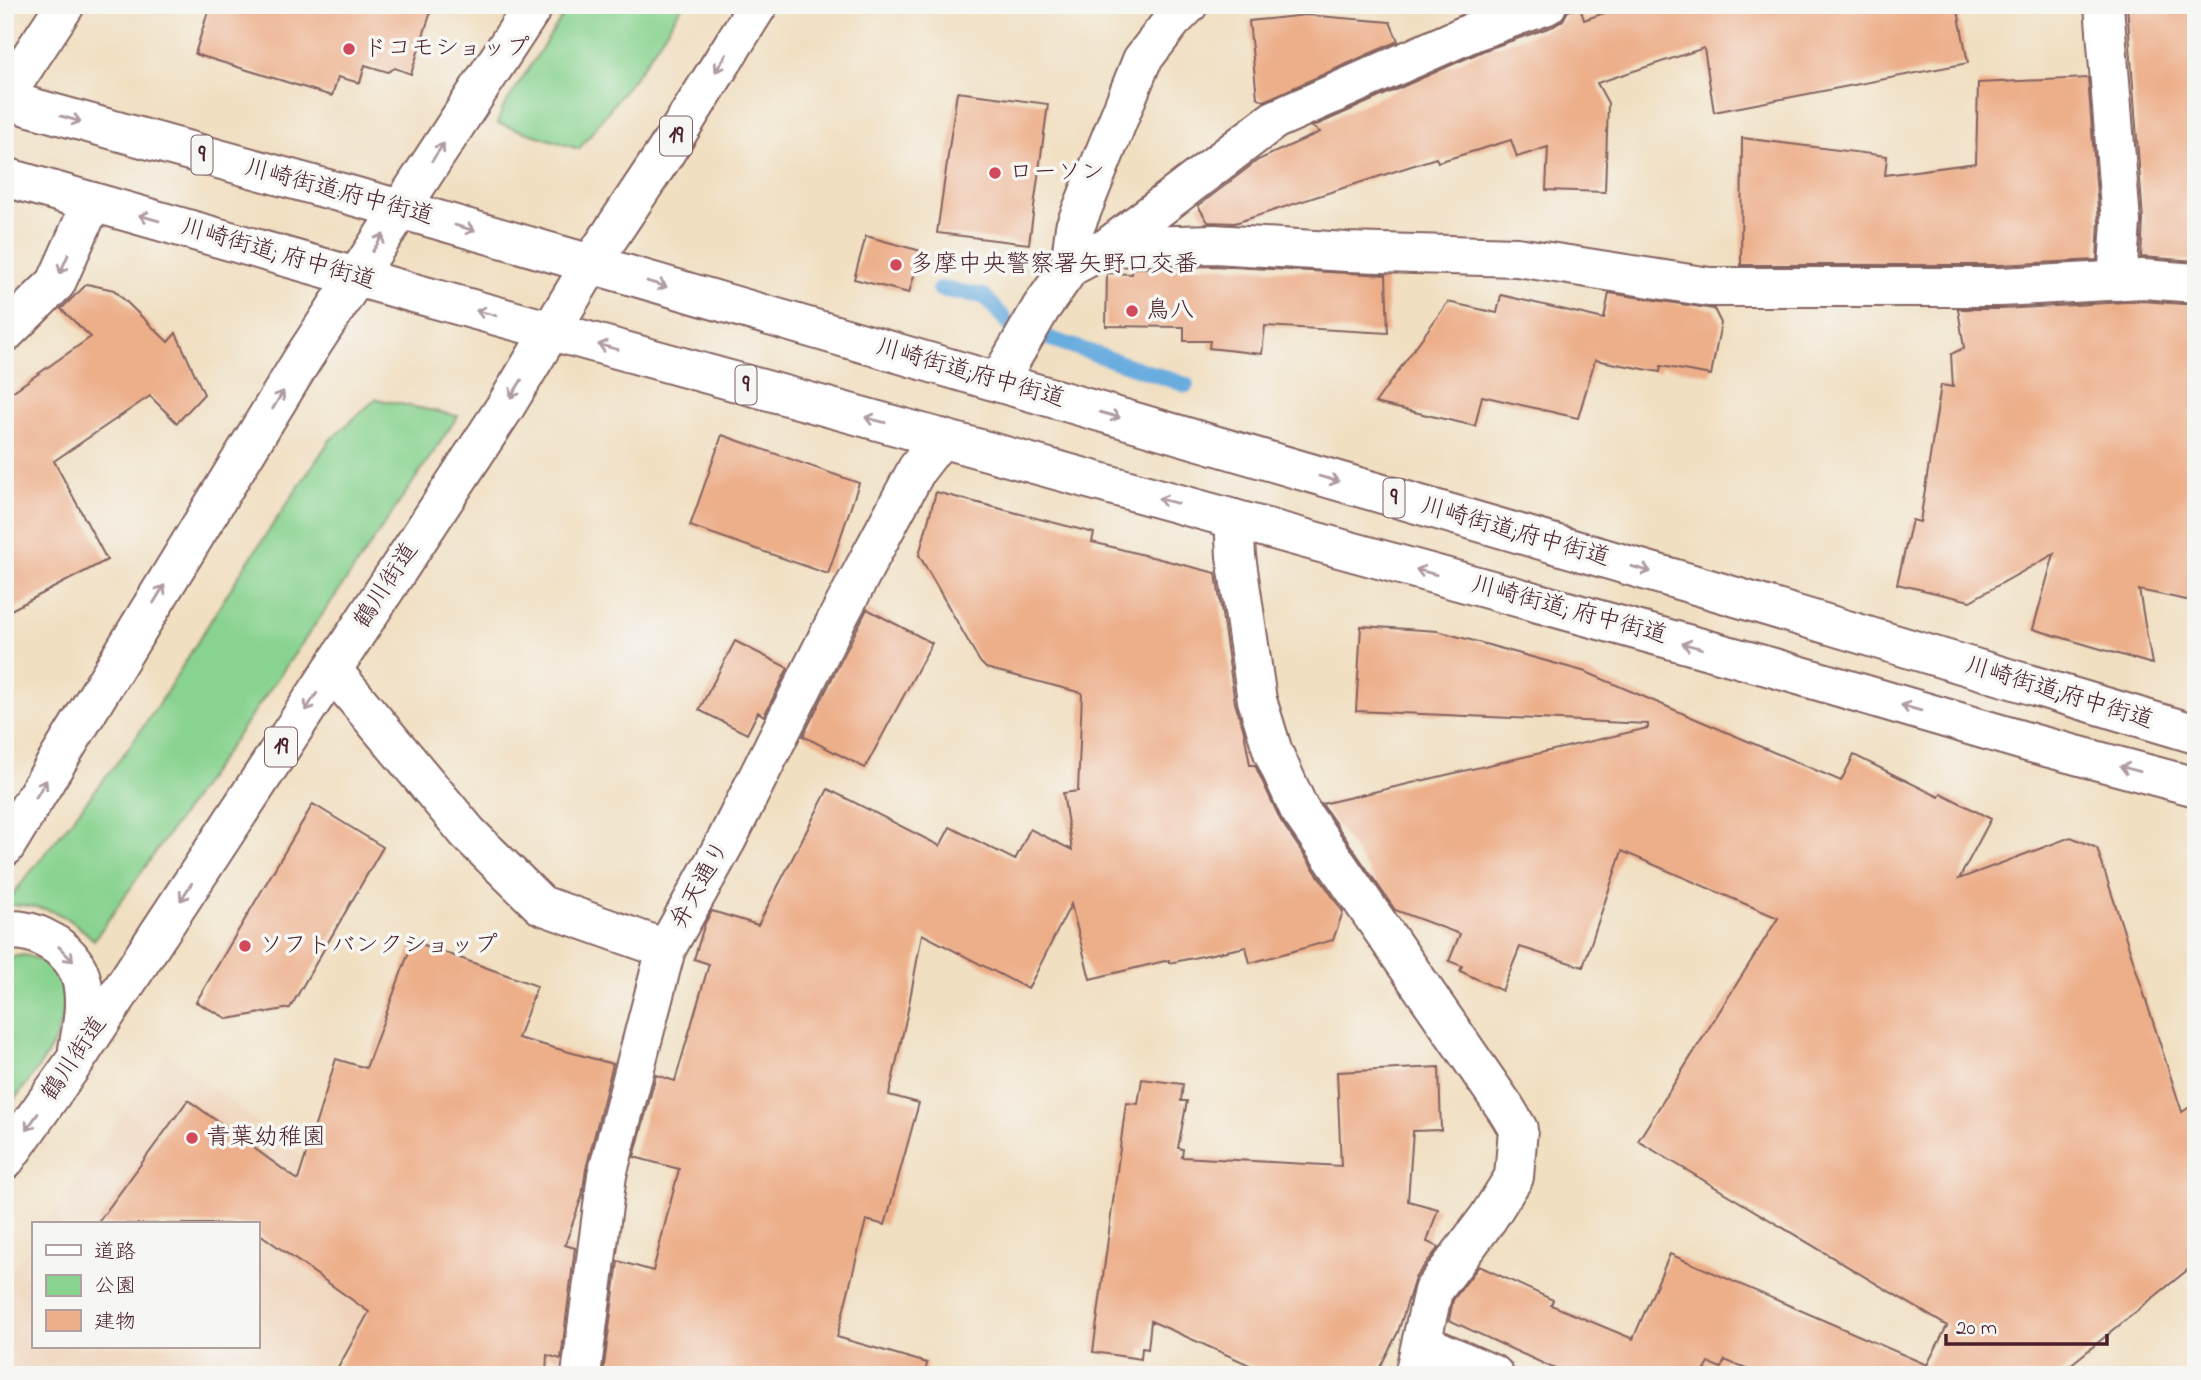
<svg xmlns="http://www.w3.org/2000/svg" width="2201" height="1380" font-family="'Indie Flower','Klee One',sans-serif">
<style>
.built{fill:#f0d5bc}
.green{fill:#89d390;stroke:#6a795e;stroke-width:2}
.lines{fill:none;stroke-linecap:round;stroke-linejoin:round}
.stream{stroke:#69acde;stroke-width:16}
.building{fill:#edaf8a}
.minor-casing{stroke:#846260;stroke-width:42}
.major-casing{stroke:#846260;stroke-width:42}
.minor{stroke:#fff;stroke-width:38}
.major{stroke:#fff;stroke-width:38}
.oneway{stroke:#ae9aa0}
.poi-dot{fill:#d1495b;stroke:#f6f6f2;stroke-width:2.5}
.labels{text-anchor:middle;dominant-baseline:central;stroke-width:7;stroke-linejoin:round;paint-order:stroke}
.shield{fill:#f6f6f2;stroke:#7e6067;stroke-width:2}
.shield-label{font-size:23px;font-weight:bold;fill:#4a1f2b}
.poi-label{font-size:24px;fill:#4a1f2b;stroke:#f6f6f2;text-anchor:start}
.street-label{font-size:24px;fill:#4a1f2b;stroke:#f6f6f2}
</style>
<rect width="100%" height="100%" fill="#f6f6f2"/>
<filter id="ink" filterUnits="userSpaceOnUse"><feTurbulence type="fractalNoise" baseFrequency=".0143" numOctaves="2"/><feDisplacementMap in="SourceGraphic" scale="14" xChannelSelector="R" yChannelSelector="G"/><feConvolveMatrix kernelMatrix="1 2 1 2 8 2 1 2 1" color-interpolation-filters="sRGB"/></filter>
<filter id="wash" filterUnits="userSpaceOnUse"><feTurbulence type="fractalNoise" baseFrequency=".00686" numOctaves="4" result="noise"/><feDisplacementMap in="SourceGraphic" scale="28" xChannelSelector="R" yChannelSelector="G"/><feGaussianBlur stdDeviation="1.57" result="paint"/><feColorMatrix in="noise" values="0 0 0 0 0 0 0 0 0 0 0 0 0 0 0 0 0 1.4 0 .05"/><feComposite in="paint" operator="in"/></filter>
<g filter="url(#wash)">
<rect width="100%" height="100%" fill="#f1dfc1"/>
<!-- built -->
<path class="built" d="M 166,1052 L 496,1306 L 406,1375 L 347,1343 L 318,1375 L 6,1375 L 5,1281 L 33,1241 L 33,1347 L 257,1347 L 257,1224 L 45,1224 Z"/>
<!-- green -->
<path class="green" d="M 570,5 L 683,5 L 643,66 L 579,149 L 497,123 L 503,108 Z
M 376,399 L 458,416 L 352,572 L 94,940 C 67,914 48,905 10,905 L 10,898 L 127,750 L 157,707 L 241,572 L 330,440 Z
M 24,955 C 35,958 45,960 53,969 C 70,988 63,1025 52,1046 C 40,1069 21,1090 5,1112 L 5,958 Z"/>
<g class="lines">
<!-- stream -->
<path class="stream" d="M 940,289 L 984,296 L 1010,325 L 1186,385"/>
</g>
<g id="blocks">
<!-- building -->
<path class="building" d="M 210,5 L 433,5 L 411,74 L 395,68 L 388,72 L 365,65 L 360,83 L 338,77 L 332,96 L 195,54 Z
M 1627,5 L 1663,5 L 1665,11 L 1726,5 L 1957,5 L 1968,63 L 1714,112 L 1704,48 L 1597,83 L 1608,103 L 1605,192 L 1546,190 L 1548,147 L 1517,157 L 1511,140 L 1438,162 L 1436,158 L 1235,223 L 1208,222 L 1198,206 L 1258,160 L 1320,132 L 1312,127 L 1485,50 L 1554,26 L 1563,20 L 1568,11 L 1580,7 L 1584,20 Z
M 2127,5 L 2196,5 L 2196,261 L 2141,257 L 2143,220 Z
M 1306,15 L 1390,22 L 1398,41 L 1264,101 L 1257,97 L 1249,21 Z
M 2088,78 L 2099,222 L 2097,260 L 2000,265 L 1741,265 L 1742,138 L 1887,156 L 1885,175 L 1976,163 L 1978,83 Z
M 957,92 L 1048,104 L 1029,244 L 937,233 Z
M 866,236 L 921,251 L 909,293 L 854,279 Z
M 1214,266 L 1386,275 L 1388,333 L 1265,326 L 1262,354 L 1209,348 L 1210,341 L 1184,341 L 1184,327 L 1106,326 L 1107,273 L 1132,274 L 1132,268 Z
M 87,284 L 114,290 L 168,342 L 176,333 L 204,394 L 177,423 L 150,396 L 54,461 L 107,560 L 5,613 L 5,397 L 91,337 L 61,309 Z
M 1609,293 L 1714,309 L 1721,323 L 1711,375 L 1661,366 L 1660,372 L 1595,360 L 1578,418 L 1482,396 L 1475,426 L 1375,403 L 1448,302 L 1497,313 L 1501,295 L 1604,319 Z
M 2143,301 L 2196,305 L 2196,602 L 2139,590 L 2152,664 L 2033,629 L 2054,554 L 1970,601 L 1897,584 L 1912,520 L 1920,522 L 1941,385 L 1953,387 L 1951,354 L 1964,348 L 1958,309 L 2002,309 Z
M 722,435 L 859,483 L 828,574 L 690,526 Z
M 936,492 L 1094,533 L 1092,542 L 1216,573 L 1235,703 L 1244,731 L 1250,765 L 1255,765 L 1281,821 L 1343,912 L 1333,940 L 1250,963 L 1246,947 L 1169,963 L 1169,960 L 1090,979 L 1071,904 L 1028,989 L 922,934 L 907,1015 L 889,1095 L 919,1103 L 885,1225 L 866,1220 L 837,1337 L 927,1363 L 925,1375 L 610,1375 L 603,1373 L 618,1261 L 653,1271 L 679,1169 L 634,1157 L 656,1075 L 675,1081 L 709,964 L 694,959 L 705,923 L 712,911 L 758,925 L 828,789 L 940,846 L 950,827 L 1015,860 L 1030,829 L 1072,850 L 1063,793 L 1078,791 L 1082,693 L 986,668 L 980,662 L 919,555 Z
M 867,609 L 932,643 L 865,768 L 803,736 Z
M 1361,626 L 1438,631 L 1586,672 L 1841,781 L 1854,755 L 1939,797 L 1941,793 L 1991,819 L 1959,879 L 2071,837 L 2097,848 L 2182,1112 L 2196,1103 L 2196,1263 L 2058,1375 L 1760,1375 L 1725,1360 L 1721,1368 L 1709,1363 L 1705,1370 L 1716,1375 L 1568,1375 L 1449,1320 L 1453,1300 L 1479,1266 L 1553,1300 L 1551,1305 L 1633,1339 L 1670,1254 L 1927,1365 L 1947,1326 L 1638,1141 L 1778,918 L 1622,851 L 1583,967 L 1520,947 L 1502,991 L 1460,971 L 1462,966 L 1449,961 L 1460,934 L 1395,910 L 1322,804 L 1648,728 L 1648,724 L 1356,711 Z
M 735,641 L 788,668 L 764,716 L 758,712 L 747,734 L 699,710 Z
M 313,804 L 383,847 L 290,1008 L 228,1019 L 196,1002 Z
M 413,941 L 537,986 L 518,1038 L 613,1064 L 586,1169 L 582,1196 L 565,1245 L 575,1248 L 561,1359 L 547,1355 L 546,1375 L 334,1375 L 369,1312 L 257,1232 L 257,1224 L 97,1224 L 188,1100 L 298,1180 L 336,1059 L 366,1068 Z
M 1439,1067 L 1441,1130 L 1413,1131 L 1408,1201 L 1438,1209 L 1427,1242 L 1439,1247 L 1415,1278 L 1398,1332 L 1376,1375 L 1272,1375 L 1151,1321 L 1148,1349 L 1142,1348 L 1141,1359 L 1093,1352 L 1126,1103 L 1138,1104 L 1142,1079 L 1183,1084 L 1181,1101 L 1187,1101 L 1178,1148 L 1183,1149 L 1182,1157 L 1341,1166 L 1337,1072 Z"/>
</g>
</g>
<g filter="url(#ink)">
<use href="#blocks" fill-opacity="0" stroke="#846260" stroke-width="2"/>
<g class="lines">
<!-- minor casing -->
<g class="minor-casing">
<path id="minor" d="M 2104,5 L 2121,222 L 2117,281
M 5,96 L 65,5
M 1108,247 L 1214,244 L 1347,252 L 1517,257 L 1709,287 L 2001,287 L 2143,279 L 2196,283
M 1070,267 L 1075,227 L 1142,60 L 1172,21 L 1188,5
M 5,333 L 56,283 L 92,202
M 998,382 L 1041,308 L 1070,267 L 1108,247 L 1274,120 L 1477,30 L 1547,5
M 1234,519 L 1236,556 L 1257,700 L 1273,752 L 1299,809 L 1506,1109 L 1518,1129 L 1514,1177 L 1488,1218 L 1433,1291 L 1414,1375
M 332,670 L 468,833 L 541,905 L 666,949
M 1422,1343 L 1494,1375
M 581,1375 L 607,1175 L 666,949 L 727,839 L 834,625 L 917,469 L 941,438"/>
</g>
<!-- major casing -->
<g class="major-casing">
<path id="major" d="M 5,100 L 400,209 L 591,264 L 1689,583 L 2196,734
M 5,177 L 356,277 L 1774,668 L 2031,743 L 2196,787
M 5,847 L 302,360 L 534,5
M 5,932 C 16,928 32,932 42,937 C 93,961 87,1002 78,1049
M 5,1160 L 75,1061 L 507,404 L 591,264 L 665,153 L 758,5"/>
</g>
<!-- minor -->
<use href="#minor" class="minor"/>
<!-- major -->
<use href="#major" class="major"/>
</g>
<!-- one-way arrows -->
<defs><path id="oneway-shaft" d="M-6 0H5M1.5-3L5.5 0L1.5 3" fill="none" stroke-width="1.6" stroke-linecap="round" stroke-linejoin="round" transform="scale(1.75)"/></defs>
<g class="oneway">
<use href="#oneway-shaft" transform="translate(721 63) rotate(122)"/>
<use href="#oneway-shaft" transform="translate(71 119) rotate(16)"/>
<use href="#oneway-shaft" transform="translate(438 152) rotate(-56)"/>
<use href="#oneway-shaft" transform="translate(149 218) rotate(-164)"/>
<use href="#oneway-shaft" transform="translate(465 228) rotate(16)"/>
<use href="#oneway-shaft" transform="translate(378 243) rotate(-57)"/>
<use href="#oneway-shaft" transform="translate(64 264) rotate(114)"/>
<use href="#oneway-shaft" transform="translate(657 284) rotate(16)"/>
<use href="#oneway-shaft" transform="translate(486 313) rotate(-165)"/>
<use href="#oneway-shaft" transform="translate(608 347) rotate(-165)"/>
<use href="#oneway-shaft" transform="translate(516 389) rotate(122)"/>
<use href="#oneway-shaft" transform="translate(278 400) rotate(-59)"/>
<use href="#oneway-shaft" transform="translate(1110 415) rotate(16)"/>
<use href="#oneway-shaft" transform="translate(875 420) rotate(-165)"/>
<use href="#oneway-shaft" transform="translate(1329 479) rotate(16)"/>
<use href="#oneway-shaft" transform="translate(1168 501) rotate(-165)"/>
<use href="#oneway-shaft" transform="translate(1641 569) rotate(16)"/>
<use href="#oneway-shaft" transform="translate(1426 572) rotate(-165)"/>
<use href="#oneway-shaft" transform="translate(159 594) rotate(-59)"/>
<use href="#oneway-shaft" transform="translate(1692 646) rotate(-165)"/>
<use href="#oneway-shaft" transform="translate(311 702) rotate(123)"/>
<use href="#oneway-shaft" transform="translate(1911 708) rotate(-164)"/>
<use href="#oneway-shaft" transform="translate(2130 769) rotate(-165)"/>
<use href="#oneway-shaft" transform="translate(41 789) rotate(-59)"/>
<use href="#oneway-shaft" transform="translate(186 892) rotate(123)"/>
<use href="#oneway-shaft" transform="translate(66 954) rotate(46)"/>
<use href="#oneway-shaft" transform="translate(32 1122) rotate(125)"/>
</g>
</g>
<!-- markers -->
<g class="poi-dot">
<circle cx="349" cy="49" r="7"/>
<circle cx="995" cy="173" r="7"/>
<circle cx="896" cy="265" r="7"/>
<circle cx="1132" cy="311" r="7"/>
<circle cx="245" cy="946" r="7"/>
<circle cx="192" cy="1138" r="7"/>
</g>
<g class="labels">
<!-- shield labels -->
<g class="shield">
<rect x="660" y="116.5" width="32" height="39" rx="5"/>
<rect x="191.5" y="135.5" width="21" height="39" rx="5"/>
<rect x="735.5" y="365.5" width="21" height="39" rx="5"/>
<rect x="1383.5" y="478.5" width="21" height="39" rx="5"/>
<rect x="265" y="727.5" width="32" height="39" rx="5"/>
</g>
<g class="shield-label">
<text x="676" y="136">19</text>
<text x="202" y="155">9</text>
<text x="746" y="385">9</text>
<text x="1394" y="498">9</text>
<text x="281" y="747">19</text>
</g>
<!-- poi labels -->
<g class="poi-label">
<text x="363" y="49">ドコモショップ</text>
<text x="1009" y="173">ローソン</text>
<text x="910" y="265">多摩中央警察署矢野口交番</text>
<text x="1146" y="311">鳥八</text>
<text x="259" y="946">ソフトバンクショップ</text>
<text x="206" y="1138">青葉幼稚園</text>
</g>
<!-- street labels -->
<g class="street-label">
<text transform="translate(339 193) rotate(15)">川崎街道:府中街道</text>
<text transform="translate(278 255) rotate(16)">川崎街道; 府中街道</text>
<text transform="translate(970 374) rotate(16)">川崎街道;府中街道</text>
<text transform="translate(1515 533) rotate(16)">川崎街道;府中街道</text>
<text transform="translate(387 586) rotate(-57)">鶴川街道</text>
<text transform="translate(1569 611) rotate(15)">川崎街道; 府中街道</text>
<text transform="translate(2059 694) rotate(17)">川崎街道;府中街道</text>
<text transform="translate(701 885) rotate(-61)">弁天通り</text>
<text transform="translate(75 1059) rotate(-56)">鶴川街道</text>
</g>
</g>
<!-- margin -->
<rect width="2201" height="1380" fill="none" stroke="#f6f6f2" stroke-width="28"/>
<!-- legend -->
<rect x="32" y="1222" width="228" height="126" fill="#f6f6f2" stroke="#b1a0a2" stroke-width="2"/>
<rect x="46" y="1245" width="35" height="10" fill="#ffffff" stroke="#b1a0a2" stroke-width="2"/>
<text x="94" y="1258" font-size="21" fill="#4a1f2b">道路</text>
<rect x="46" y="1275" width="35" height="21" fill="#89d390" stroke="#b1a0a2" stroke-width="2"/>
<text x="94" y="1292" font-size="21" fill="#4a1f2b">公園</text>
<rect x="46" y="1310" width="35" height="21" fill="#edaf8a" stroke="#b1a0a2" stroke-width="2"/>
<text x="94" y="1328" font-size="21" fill="#4a1f2b">建物</text>
<!-- scale -->
<path d="M1946 1334v10h161v-10" fill="none" stroke="#4a1f2b" stroke-width="3.5"/>
<text x="1956" y="1334" font-size="21" fill="#4a1f2b" stroke="#f6f6f2" stroke-width="5" paint-order="stroke">20 m</text>
</svg>
